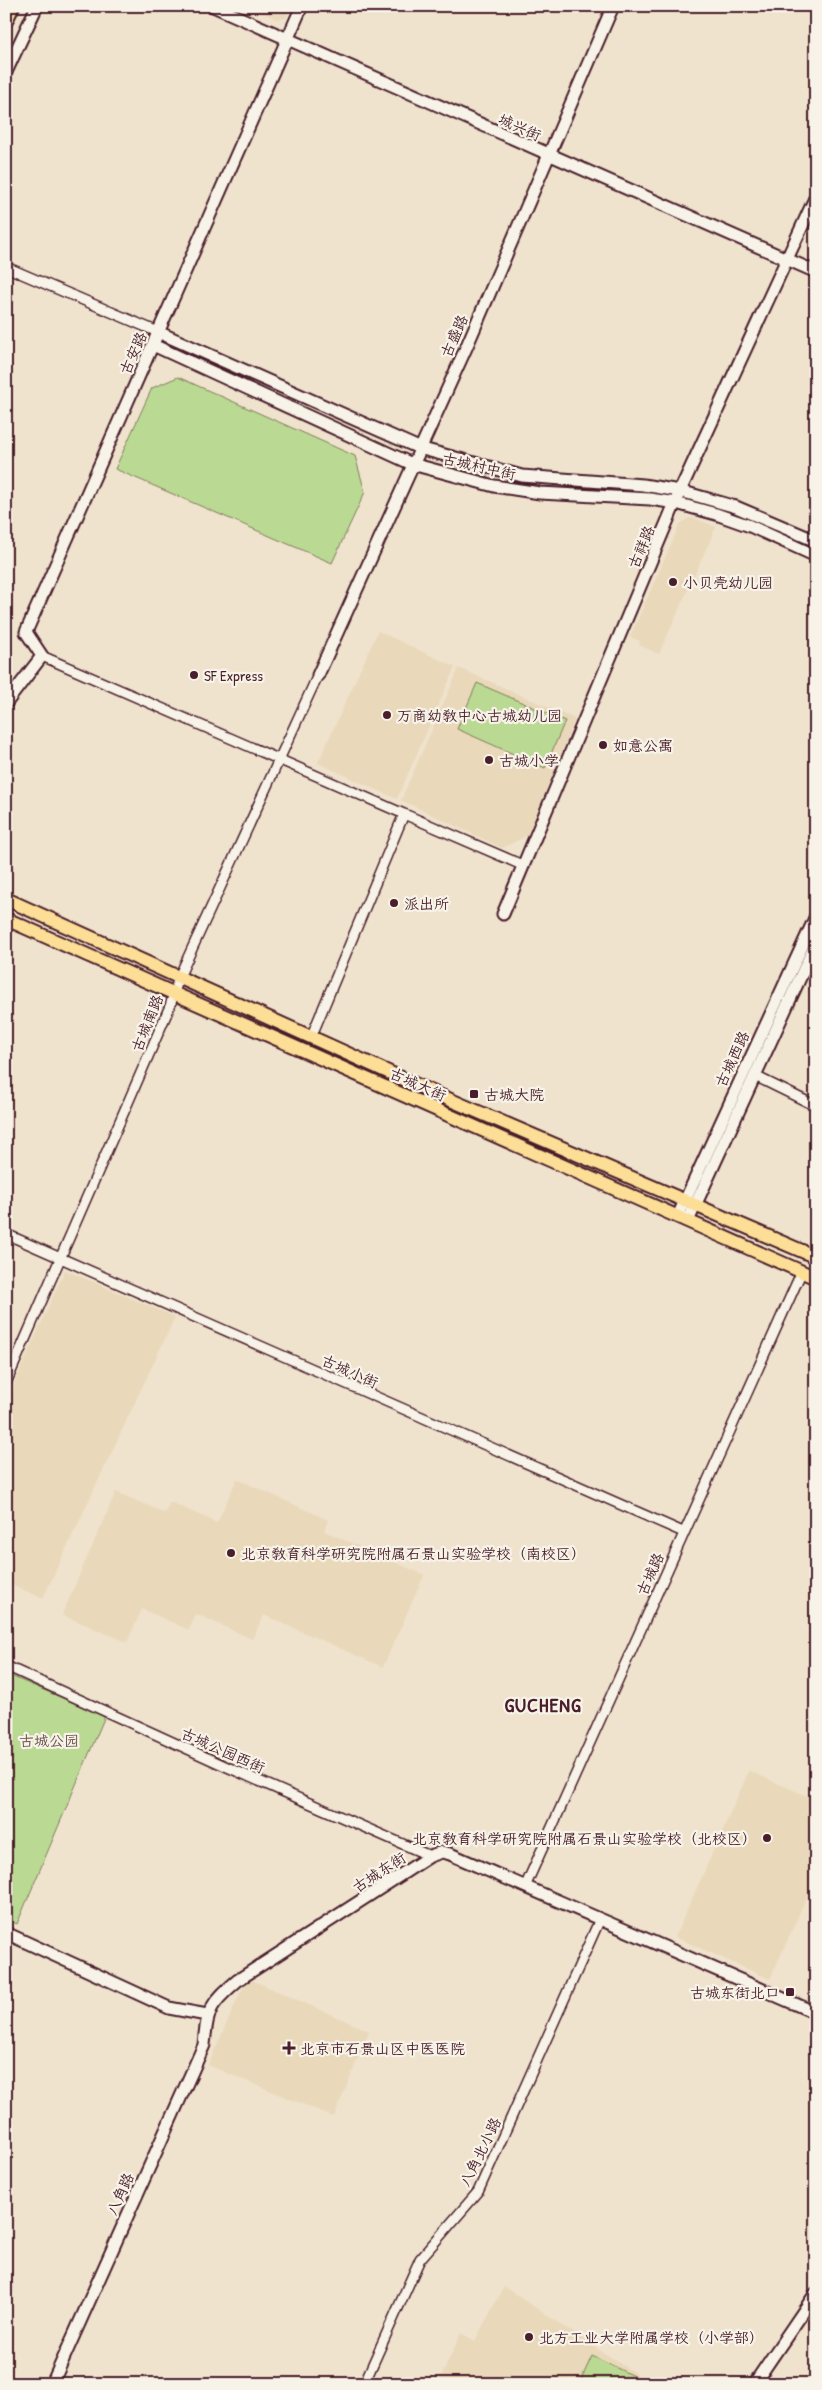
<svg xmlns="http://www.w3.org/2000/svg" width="822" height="2390" font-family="'Patrick Hand','LXGW WenKai TC',sans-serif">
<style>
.built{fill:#e9d8ba}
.green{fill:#bad992;stroke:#827c5e}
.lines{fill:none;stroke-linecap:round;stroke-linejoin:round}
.street-casing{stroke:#4a1f2b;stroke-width:12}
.secondary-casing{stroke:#4a1f2b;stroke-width:15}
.primary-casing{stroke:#4a1f2b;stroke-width:16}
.street{stroke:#f7f3e8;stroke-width:9}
.secondary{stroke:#f7f3e8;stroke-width:11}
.primary{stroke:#fcde96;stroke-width:12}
.poi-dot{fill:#4a1f2b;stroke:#f7f3e8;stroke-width:2}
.labels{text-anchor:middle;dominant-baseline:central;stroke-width:4.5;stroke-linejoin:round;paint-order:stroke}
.street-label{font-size:15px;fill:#4a1f2b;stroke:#f7f3e8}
.poi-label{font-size:15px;fill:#4a1f2b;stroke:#f7f3e8;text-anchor:start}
.park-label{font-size:15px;fill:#664e45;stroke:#f7f3e8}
.district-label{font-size:20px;font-weight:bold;letter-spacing:1px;fill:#4a1f2b;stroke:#f7f3e8}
</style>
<rect width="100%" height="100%" fill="#efe3cd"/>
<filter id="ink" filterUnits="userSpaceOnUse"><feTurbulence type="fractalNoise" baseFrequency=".02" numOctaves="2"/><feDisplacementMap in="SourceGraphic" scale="10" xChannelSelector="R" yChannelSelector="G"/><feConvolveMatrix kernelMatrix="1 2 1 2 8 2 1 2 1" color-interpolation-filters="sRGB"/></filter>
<g filter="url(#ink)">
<!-- built -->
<path class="built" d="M 249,6 L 291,6 L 286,18 L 276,19 Z
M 689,518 L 696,519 L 716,527 L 659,654 L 639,645 L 640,641 L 630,637 L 680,524 Z
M 378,631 L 455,667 L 397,799 L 318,763 Z
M 459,668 L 575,719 L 528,835 L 502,848 L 401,800 Z
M 65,1270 L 175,1317 L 43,1598 L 6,1583 L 6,1402 Z
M 237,1479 L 328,1520 L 324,1531 L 424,1575 L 383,1667 L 264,1615 L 252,1639 L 196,1614 L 189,1630 L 142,1609 L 127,1642 L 62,1615 L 116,1492 L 165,1513 L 170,1502 L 217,1523 Z
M 749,1771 L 816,1800 L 816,1876 L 770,1979 L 675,1937 Z
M 247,1978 L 369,2031 L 334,2117 L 208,2065 Z
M 504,2287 L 651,2384 L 438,2384 L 461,2333 L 475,2341 Z"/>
<!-- green -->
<path class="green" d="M 178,377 L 355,456 L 365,492 L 332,563 L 115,469 L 152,388 Z
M 477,683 L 565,721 L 545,768 L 457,729 Z
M 6,1674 L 105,1716 L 17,1924 L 6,1919 Z
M 592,2356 L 650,2384 L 579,2384 Z"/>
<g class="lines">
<!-- street casing -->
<g class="street-casing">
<path id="street" d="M 6,267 L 158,332
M 42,656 L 404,814
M 312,1035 L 404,814 L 522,865
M 755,1076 L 816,1106
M 6,1234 L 683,1532
M 6,1383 L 170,1006 L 179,977 L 318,675
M 6,1666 L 225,1766 L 430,1856
M 525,1887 L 801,1273
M 364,2384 L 420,2259 L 478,2192 L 600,1919"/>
</g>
<!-- secondary casing -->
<g class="secondary-casing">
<path id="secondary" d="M 213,6 L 816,272
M 6,72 L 37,6
M 158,332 L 419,448 L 522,476 L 643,485 L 680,491 L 736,507 L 816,541
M 153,345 L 412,464 L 494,486 L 540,493 L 650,499 L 676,503 L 716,514 L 750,526 L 816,556
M 318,675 L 466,348 L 613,6
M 6,703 L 42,656 L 26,632 L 302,6
M 503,914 L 680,491 L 816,196
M 678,1216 L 816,916
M 688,1221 L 816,943
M 6,1933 L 169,2008 L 207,2015
M 52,2384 L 204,2045 C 207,2009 210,2004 238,1980 L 430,1856 L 442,1852 L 450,1854 L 816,2013
M 754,2384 L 816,2293"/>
</g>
<!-- primary casing -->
<g class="primary-casing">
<path id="primary" d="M 6,21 L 13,6
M 6,899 L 439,1095 L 816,1257
M 6,919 L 816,1278"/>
</g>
<!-- street -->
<use href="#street" class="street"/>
<!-- secondary -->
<use href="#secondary" class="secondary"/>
<!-- primary -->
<use href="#primary" class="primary"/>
</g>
</g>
<!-- markers -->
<g class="poi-dot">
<circle cx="673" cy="582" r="5"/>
<circle cx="194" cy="675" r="5"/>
<circle cx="387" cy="715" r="5"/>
<circle cx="603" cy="745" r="5"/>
<circle cx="489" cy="760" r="5"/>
<circle cx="394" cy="903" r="5"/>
<rect x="469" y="1089" width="10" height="10" rx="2.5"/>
<circle cx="231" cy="1553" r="5"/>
<circle cx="767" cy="1838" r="5"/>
<rect x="785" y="1987" width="10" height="10" rx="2.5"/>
<path d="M286.5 2040.5h5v5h5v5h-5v5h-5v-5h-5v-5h5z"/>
<circle cx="529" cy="2337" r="5"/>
</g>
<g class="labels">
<!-- street labels -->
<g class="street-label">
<text transform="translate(520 127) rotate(24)">城兴街</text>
<text transform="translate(454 336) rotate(-66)">古盛路</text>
<text transform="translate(133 353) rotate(-66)">古安路</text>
<text transform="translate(479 466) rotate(13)">古城村中街</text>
<text transform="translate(641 547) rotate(-67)">古祥路</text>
<text transform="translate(147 1023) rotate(-68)">古城南路</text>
<text transform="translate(732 1059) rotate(-65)">古城西路</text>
<text transform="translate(418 1084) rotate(24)">古城大街</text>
<text transform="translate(350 1371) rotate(24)">古城小街</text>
<text transform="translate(650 1574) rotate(-66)">古城路</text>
<text transform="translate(223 1750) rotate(24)">古城公园西街</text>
<text transform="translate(379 1872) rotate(-33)">古城东街</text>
<text transform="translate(480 2152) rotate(-64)">八角北小路</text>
<text transform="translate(120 2194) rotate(-66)">八角路</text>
</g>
<!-- poi labels -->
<g class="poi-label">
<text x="683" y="582">小贝壳幼儿园</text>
<text x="204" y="675">SF Express</text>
<text x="397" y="715">万商幼教中心古城幼儿园</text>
<text x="613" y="745">如意公寓</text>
<text x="499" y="760">古城小学</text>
<text x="404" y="903">派出所</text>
<text x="484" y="1094">古城大院</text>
<text x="241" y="1553">北京教育科学研究院附属石景山实验学校（南校区）</text>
<text x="757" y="1838" text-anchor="end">北京教育科学研究院附属石景山实验学校（北校区）</text>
<text x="780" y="1992" text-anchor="end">古城东街北口</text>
<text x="300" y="2048">北京市石景山区中医医院</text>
<text x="539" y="2337">北方工业大学附属学校（小学部）</text>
</g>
<!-- park labels -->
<g class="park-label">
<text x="49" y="1740">古城公园</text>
</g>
<!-- district labels -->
<g class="district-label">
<text x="543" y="1704">GUCHENG</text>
</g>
</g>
<!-- margin -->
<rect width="822" height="2390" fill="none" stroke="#f7f3e8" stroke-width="25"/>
<rect x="12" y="12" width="797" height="2365" fill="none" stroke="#4a1f2b" stroke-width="2" filter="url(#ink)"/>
</svg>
